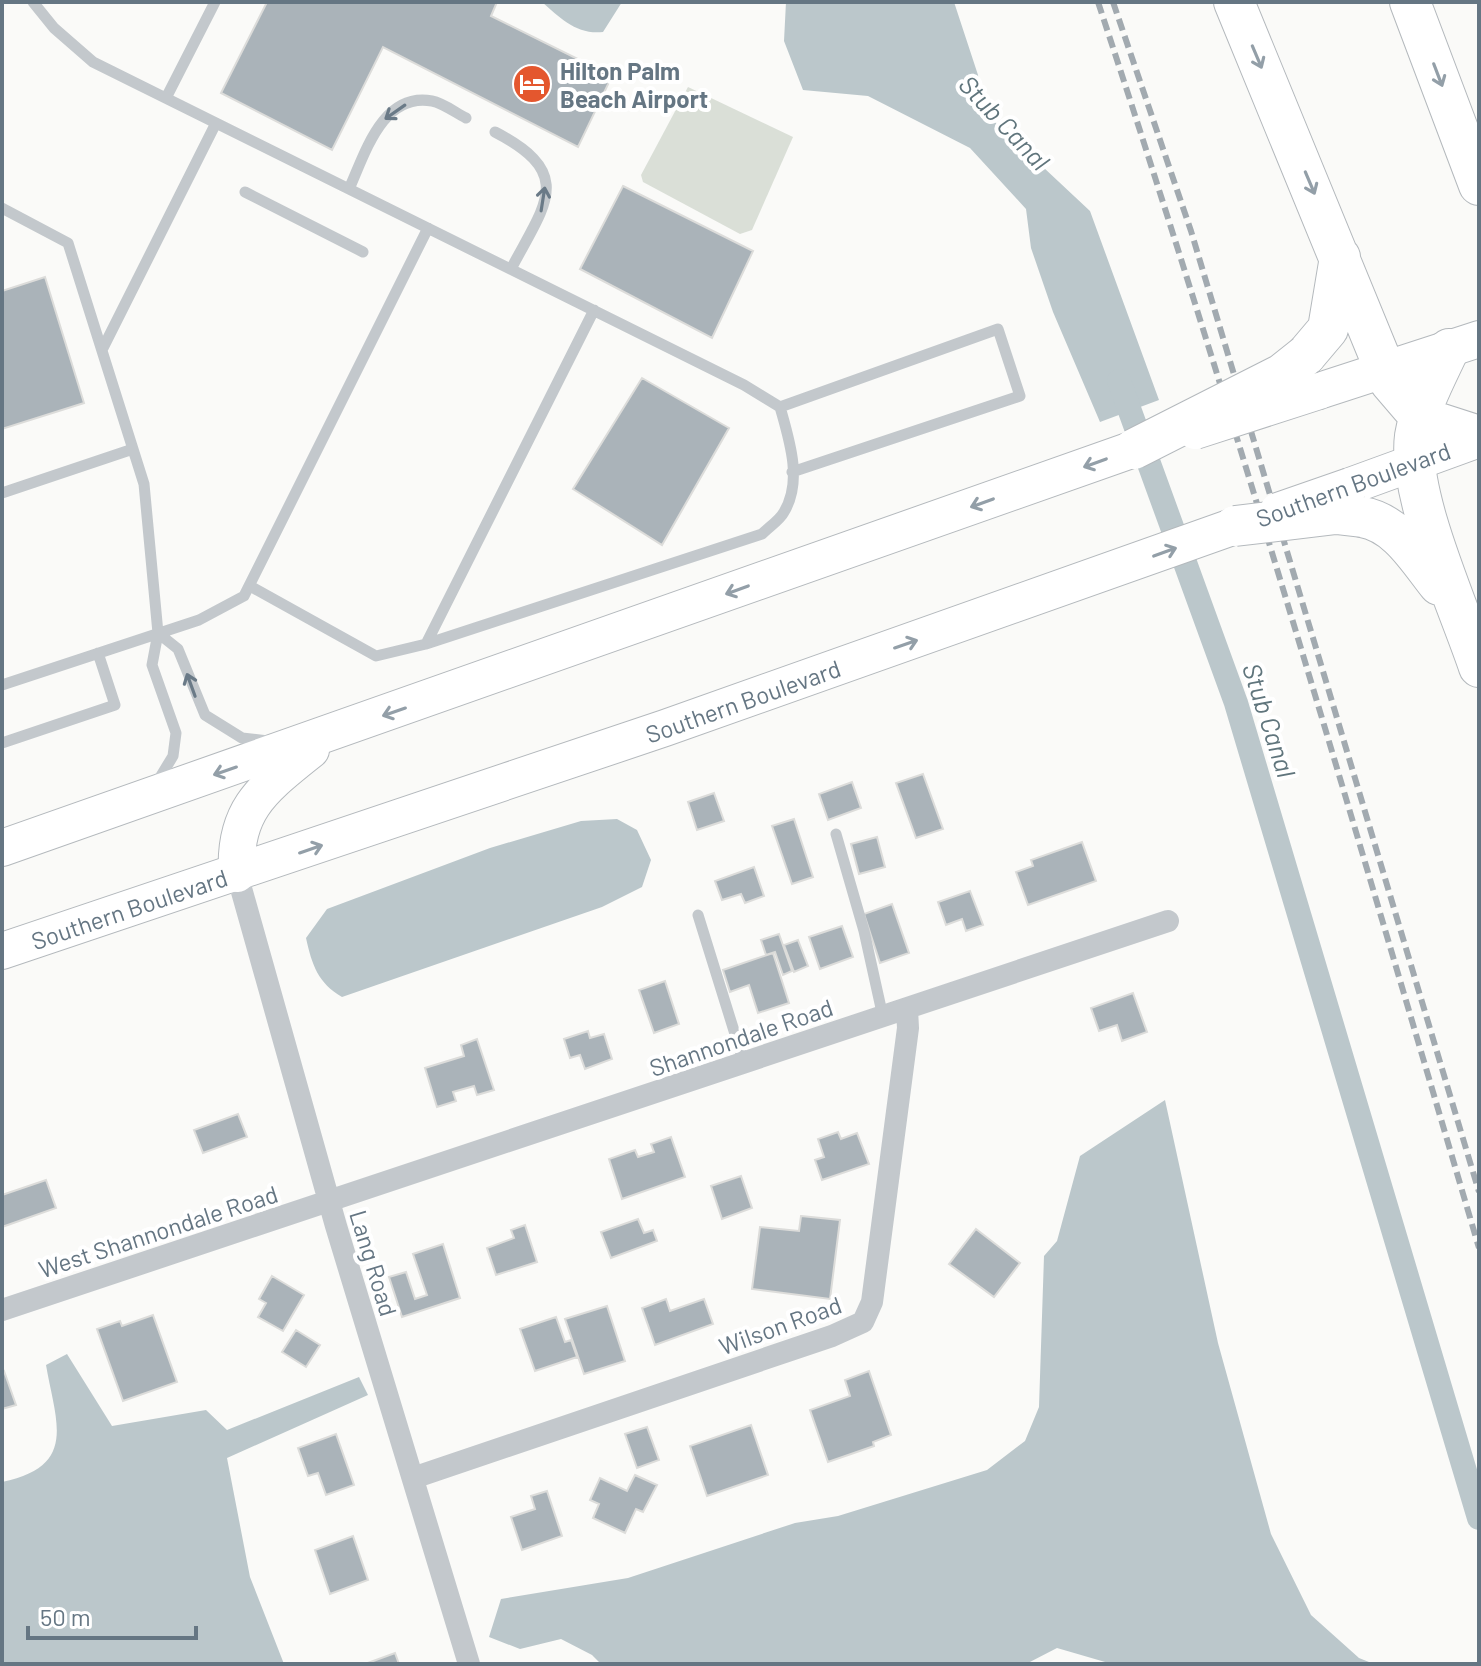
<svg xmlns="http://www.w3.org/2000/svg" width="1481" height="1666" font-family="Barlow,sans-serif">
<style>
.green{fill:#dadfd7}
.water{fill:#bbc7cb}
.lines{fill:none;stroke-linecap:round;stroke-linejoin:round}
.canal{stroke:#bbc7cb;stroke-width:24}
.building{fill:#aab3b9;stroke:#dcdcda;stroke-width:2}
.trunk-casing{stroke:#b4b9bd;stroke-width:38}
.motorway-casing{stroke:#b4b9bd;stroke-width:42}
.service{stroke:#c3c8cc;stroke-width:11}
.minor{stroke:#c3c8cc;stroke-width:22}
.trunk{stroke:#fff;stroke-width:36}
.motorway{stroke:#fff;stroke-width:40}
.rail{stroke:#a2aab0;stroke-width:6;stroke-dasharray:12 6;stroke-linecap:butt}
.trunk-bridge-casing{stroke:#b4b9bd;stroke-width:38;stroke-linecap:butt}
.motorway-bridge-casing{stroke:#b4b9bd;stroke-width:42;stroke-linecap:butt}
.trunk-bridge{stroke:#fff;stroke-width:36}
.motorway-bridge{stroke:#fff;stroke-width:40}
.oneway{stroke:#939fa8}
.oneway2{stroke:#6a7a87}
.labels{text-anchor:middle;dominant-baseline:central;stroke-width:8;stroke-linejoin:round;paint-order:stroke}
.poi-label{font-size:24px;font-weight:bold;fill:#657683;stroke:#fff;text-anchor:start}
.street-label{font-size:24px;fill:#657683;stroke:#fff}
.water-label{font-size:26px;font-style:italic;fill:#60757c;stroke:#fff}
</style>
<rect width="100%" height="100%" fill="#fafaf8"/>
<!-- green -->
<path class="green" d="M 688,87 L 793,137 L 752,230 L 740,234 L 643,182 L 641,175 Z"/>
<!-- water -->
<path class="water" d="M 542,2 L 622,2 L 603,32 C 577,35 560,18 542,2 Z
M 786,2 L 954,2 L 978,75 L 982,110 L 1090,211 L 1159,400 L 1100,422 L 1053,312 L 1031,248 L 1026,209 L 970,148 L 868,96 L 803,90 L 784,41 Z
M 617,819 L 637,830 L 651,860 L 642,887 L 602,907 L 342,997 C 318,983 312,965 306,938 L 327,909 L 490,848 L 581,821 Z
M 1165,1100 L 1218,1343 L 1271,1534 L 1311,1615 L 1359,1658 L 1374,1664 L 1112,1664 L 1057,1648 L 1026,1664 L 601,1664 L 592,1655 L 561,1639 L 520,1649 L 489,1637 L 501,1599 L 628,1578 L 795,1523 L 838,1516 L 987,1470 L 1025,1441 L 1039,1407 L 1044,1256 L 1057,1241 L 1080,1156 Z
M 67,1354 L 112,1426 L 206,1410 L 227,1430 L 359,1377 L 368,1395 L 227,1458 L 250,1577 L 284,1664 L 2,1664 L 2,1482 C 78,1466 56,1423 46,1365 Z"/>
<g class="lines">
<!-- canal -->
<path class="canal" d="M 1119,381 L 1236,703 L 1479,1518"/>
</g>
<!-- building -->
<path class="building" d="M 267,2 L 497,2 L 491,16 L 612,76 L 578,147 L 383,47 L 332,150 L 221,93 Z
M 623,186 L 753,251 L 712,338 L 580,269 Z
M 45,277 L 84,403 L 2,429 L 2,291 Z
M 642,378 L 729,428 L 662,545 L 573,489 Z
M 923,774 L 943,829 L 916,838 L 896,783 Z
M 852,782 L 861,808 L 828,820 L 819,794 Z
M 714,793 L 724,821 L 697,830 L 688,802 Z
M 794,819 L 813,877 L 792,884 L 772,826 Z
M 877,837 L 885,867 L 859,874 L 851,844 Z
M 1082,842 L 1096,881 L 1028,905 L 1016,872 L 1033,866 L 1031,860 Z
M 754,867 L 764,896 L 745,903 L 741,894 L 722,900 L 715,881 Z
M 970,891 L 983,925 L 966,931 L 962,919 L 946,925 L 938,902 Z
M 892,904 L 909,953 L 880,963 L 864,914 Z
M 842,926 L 853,957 L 820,969 L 809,937 Z
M 779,934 L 792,971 L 783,975 L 775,952 L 766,955 L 761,940 Z
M 798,940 L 808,966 L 794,972 L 784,945 Z
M 773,953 L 789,1003 L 758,1013 L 749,985 L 730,992 L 723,970 Z
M 665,981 L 679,1024 L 654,1033 L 639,990 Z
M 1133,993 L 1147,1032 L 1122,1041 L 1117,1025 L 1099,1031 L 1091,1008 Z
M 588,1031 L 590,1038 L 604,1034 L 612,1059 L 585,1069 L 580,1055 L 570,1058 L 564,1039 Z
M 477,1039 L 494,1090 L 477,1095 L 474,1086 L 453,1092 L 456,1101 L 437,1107 L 425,1068 L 464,1056 L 461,1045 Z
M 238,1114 L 247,1137 L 203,1153 L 194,1130 Z
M 838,1132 L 841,1139 L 857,1133 L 869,1164 L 822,1180 L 815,1160 L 824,1157 L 818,1139 Z
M 671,1137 L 685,1177 L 622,1199 L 609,1159 L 635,1150 L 638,1157 L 654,1152 L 651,1144 Z
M 741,1176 L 752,1208 L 722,1219 L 711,1186 Z
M 46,1180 L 56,1208 L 2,1227 L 2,1195 Z
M 801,1216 L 840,1220 L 830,1299 L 752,1289 L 760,1227 L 799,1231 Z
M 638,1219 L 644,1233 L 653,1230 L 657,1241 L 611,1258 L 601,1232 Z
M 525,1225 L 537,1262 L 496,1275 L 487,1248 L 514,1238 L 511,1230 Z
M 976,1229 L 1020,1263 L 994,1297 L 949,1264 Z
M 443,1244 L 460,1298 L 402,1317 L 389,1277 L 406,1272 L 415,1299 L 427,1295 L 413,1254 Z
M 272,1276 L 304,1295 L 283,1331 L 258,1317 L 266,1303 L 259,1299 Z
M 666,1299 L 670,1311 L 704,1299 L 713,1324 L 655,1345 L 642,1308 Z
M 607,1306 L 625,1361 L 584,1374 L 565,1319 Z
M 153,1315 L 177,1382 L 123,1401 L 97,1329 L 120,1321 L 122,1326 Z
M 556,1317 L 565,1342 L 571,1340 L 577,1357 L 535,1371 L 520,1329 Z
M 296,1330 L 320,1345 L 306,1367 L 282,1352 Z
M 4,1371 L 16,1405 L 2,1409 L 2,1372 Z
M 869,1371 L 891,1435 L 873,1442 L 874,1446 L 828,1462 L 810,1410 L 850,1396 L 845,1380 Z
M 751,1425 L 768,1475 L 707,1496 L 690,1446 Z
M 647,1427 L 659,1460 L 637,1468 L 625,1434 Z
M 336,1434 L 354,1485 L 326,1495 L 318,1473 L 308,1476 L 298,1448 Z
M 635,1475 L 657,1485 L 643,1512 L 636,1509 L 625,1533 L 593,1518 L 599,1504 L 590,1500 L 600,1478 L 627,1491 Z
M 547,1491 L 562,1536 L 522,1550 L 511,1517 L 535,1509 L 531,1496 Z
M 353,1536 L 368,1580 L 330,1594 L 315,1550 Z
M 395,1653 L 399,1664 L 365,1664 Z"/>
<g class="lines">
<!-- trunk casing -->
<g class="trunk-casing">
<g id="trunk">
<path d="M 1319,391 L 1479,339"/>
<path d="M 1350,486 L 1479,439"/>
<path d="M 2,848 L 1134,449"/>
<path d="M 237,874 C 233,809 264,788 311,750"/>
<path id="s1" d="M 2,951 L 665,728 L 1235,526"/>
</g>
</g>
<!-- motorway casing -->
<g class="motorway-casing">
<path id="motorway" d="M 1234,2 L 1390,382 L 1420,417 L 1479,436
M 1410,2 L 1479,185
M 1449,349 C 1436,377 1420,406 1415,436 C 1407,495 1459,607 1479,667
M 1306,355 L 1328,329 L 1340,257
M 1362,517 C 1398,523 1418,559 1439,585"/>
</g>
<!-- service -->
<path class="service" d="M 33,2 L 54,28 L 93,62 L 744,385 L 780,407 C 789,439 803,481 784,512 C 780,520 769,527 762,534 L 426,644 L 376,656 L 250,586
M 166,98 L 215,2
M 495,132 C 576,174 545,204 511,269
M 349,189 C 365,154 382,92 432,101 C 443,103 456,113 466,118
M 245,192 L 363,252
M 2,208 L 68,243 L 144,484 L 158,633 L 152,665 L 176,733 L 173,756 L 156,784
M 102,350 L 216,123
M 780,407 L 998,329 L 1020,396 L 792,472
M 2,493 L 133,449
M 158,633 L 178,649 L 205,715 L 242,738 L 268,741
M 426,644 L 594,310
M 2,685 L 199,620 L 244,596 L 428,228
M 2,743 L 115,705 L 98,653
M 836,834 L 864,931 L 883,1017
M 698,915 L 744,1063"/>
<!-- minor -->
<path class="minor" d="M 237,874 L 336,1226 L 469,1664
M 2,1310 L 1168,921
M 413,1478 L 832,1336 L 863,1322 L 872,1302 L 908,1028 L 907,1009"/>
<!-- trunk -->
<use href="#trunk" class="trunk"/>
<!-- motorway -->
<use href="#motorway" class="motorway"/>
<!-- rail -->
<path class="rail" d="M 1098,2 C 1234,414 1356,831 1479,1248
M 1113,2 L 1191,231 L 1479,1192"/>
<!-- trunk-bridge casing -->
<g class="trunk-bridge-casing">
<path id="trunk-bridge" d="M 1195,431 L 1319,391
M 1278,511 L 1350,486"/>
</g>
<!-- motorway-bridge casing -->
<g class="motorway-bridge-casing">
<path id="motorway-bridge" d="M 1134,449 L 1282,374 L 1306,355
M 1235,526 L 1336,514 L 1362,517"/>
</g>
<!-- trunk-bridge -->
<use href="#trunk-bridge" class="trunk-bridge"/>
<!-- motorway-bridge -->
<use href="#motorway-bridge" class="motorway-bridge"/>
</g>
<!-- one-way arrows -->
<defs><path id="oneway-shaft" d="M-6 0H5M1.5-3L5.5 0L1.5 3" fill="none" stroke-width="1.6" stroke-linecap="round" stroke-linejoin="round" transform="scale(2)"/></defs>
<g class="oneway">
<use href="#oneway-shaft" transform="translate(1257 57) rotate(67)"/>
<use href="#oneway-shaft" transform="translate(1438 75) rotate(69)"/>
<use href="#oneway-shaft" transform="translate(1310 183) rotate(67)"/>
<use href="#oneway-shaft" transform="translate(1095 463) rotate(160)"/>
<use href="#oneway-shaft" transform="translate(982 503) rotate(160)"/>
<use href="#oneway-shaft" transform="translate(1165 552) rotate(-20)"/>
<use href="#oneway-shaft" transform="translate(737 590) rotate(160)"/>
<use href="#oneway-shaft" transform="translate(906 644) rotate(-19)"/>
<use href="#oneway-shaft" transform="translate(394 712) rotate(161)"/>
<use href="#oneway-shaft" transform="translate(225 771) rotate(161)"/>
<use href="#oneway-shaft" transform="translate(311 849) rotate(-19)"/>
</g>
<g class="oneway2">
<use href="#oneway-shaft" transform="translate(395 112) rotate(145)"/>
<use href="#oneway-shaft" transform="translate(543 199) rotate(-81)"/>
<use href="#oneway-shaft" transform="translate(191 685) rotate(-110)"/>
</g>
<!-- icons -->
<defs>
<g id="hotel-disc" transform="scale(2)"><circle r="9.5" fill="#e4572e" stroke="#fff"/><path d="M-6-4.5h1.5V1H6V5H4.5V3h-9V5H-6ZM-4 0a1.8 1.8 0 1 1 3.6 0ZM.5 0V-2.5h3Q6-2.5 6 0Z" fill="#fff"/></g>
</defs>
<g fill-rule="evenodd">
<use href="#hotel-disc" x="532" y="84"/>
</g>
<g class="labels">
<!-- poi labels -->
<g class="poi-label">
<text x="560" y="70">Hilton Palm<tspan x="560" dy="28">Beach Airport</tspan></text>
</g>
<!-- street labels -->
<g class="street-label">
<text transform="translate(1353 484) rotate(-20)">Southern Boulevard</text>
<text stroke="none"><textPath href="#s1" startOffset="782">Southern Boulevard</textPath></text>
<text stroke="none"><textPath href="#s1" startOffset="134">Southern Boulevard</textPath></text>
<text transform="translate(741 1037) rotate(-19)">Shannondale Road</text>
<text transform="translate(158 1231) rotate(-18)">West Shannondale Road</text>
<text transform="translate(374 1263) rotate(73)">Lang Road</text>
<text transform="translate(780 1325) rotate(-20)">Wilson Road</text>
</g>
<!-- water labels -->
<g class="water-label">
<text transform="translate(1005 122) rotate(47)">Stub Canal</text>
<text transform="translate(1270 720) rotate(72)">Stub Canal</text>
</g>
</g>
<!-- border -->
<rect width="1481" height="1666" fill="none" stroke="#657683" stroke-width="8"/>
<!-- scale -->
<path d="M28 1626v12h168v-12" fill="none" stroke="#657683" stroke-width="4"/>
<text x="40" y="1626" font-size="24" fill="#657683" stroke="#ffffff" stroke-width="6" paint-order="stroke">50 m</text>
</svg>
